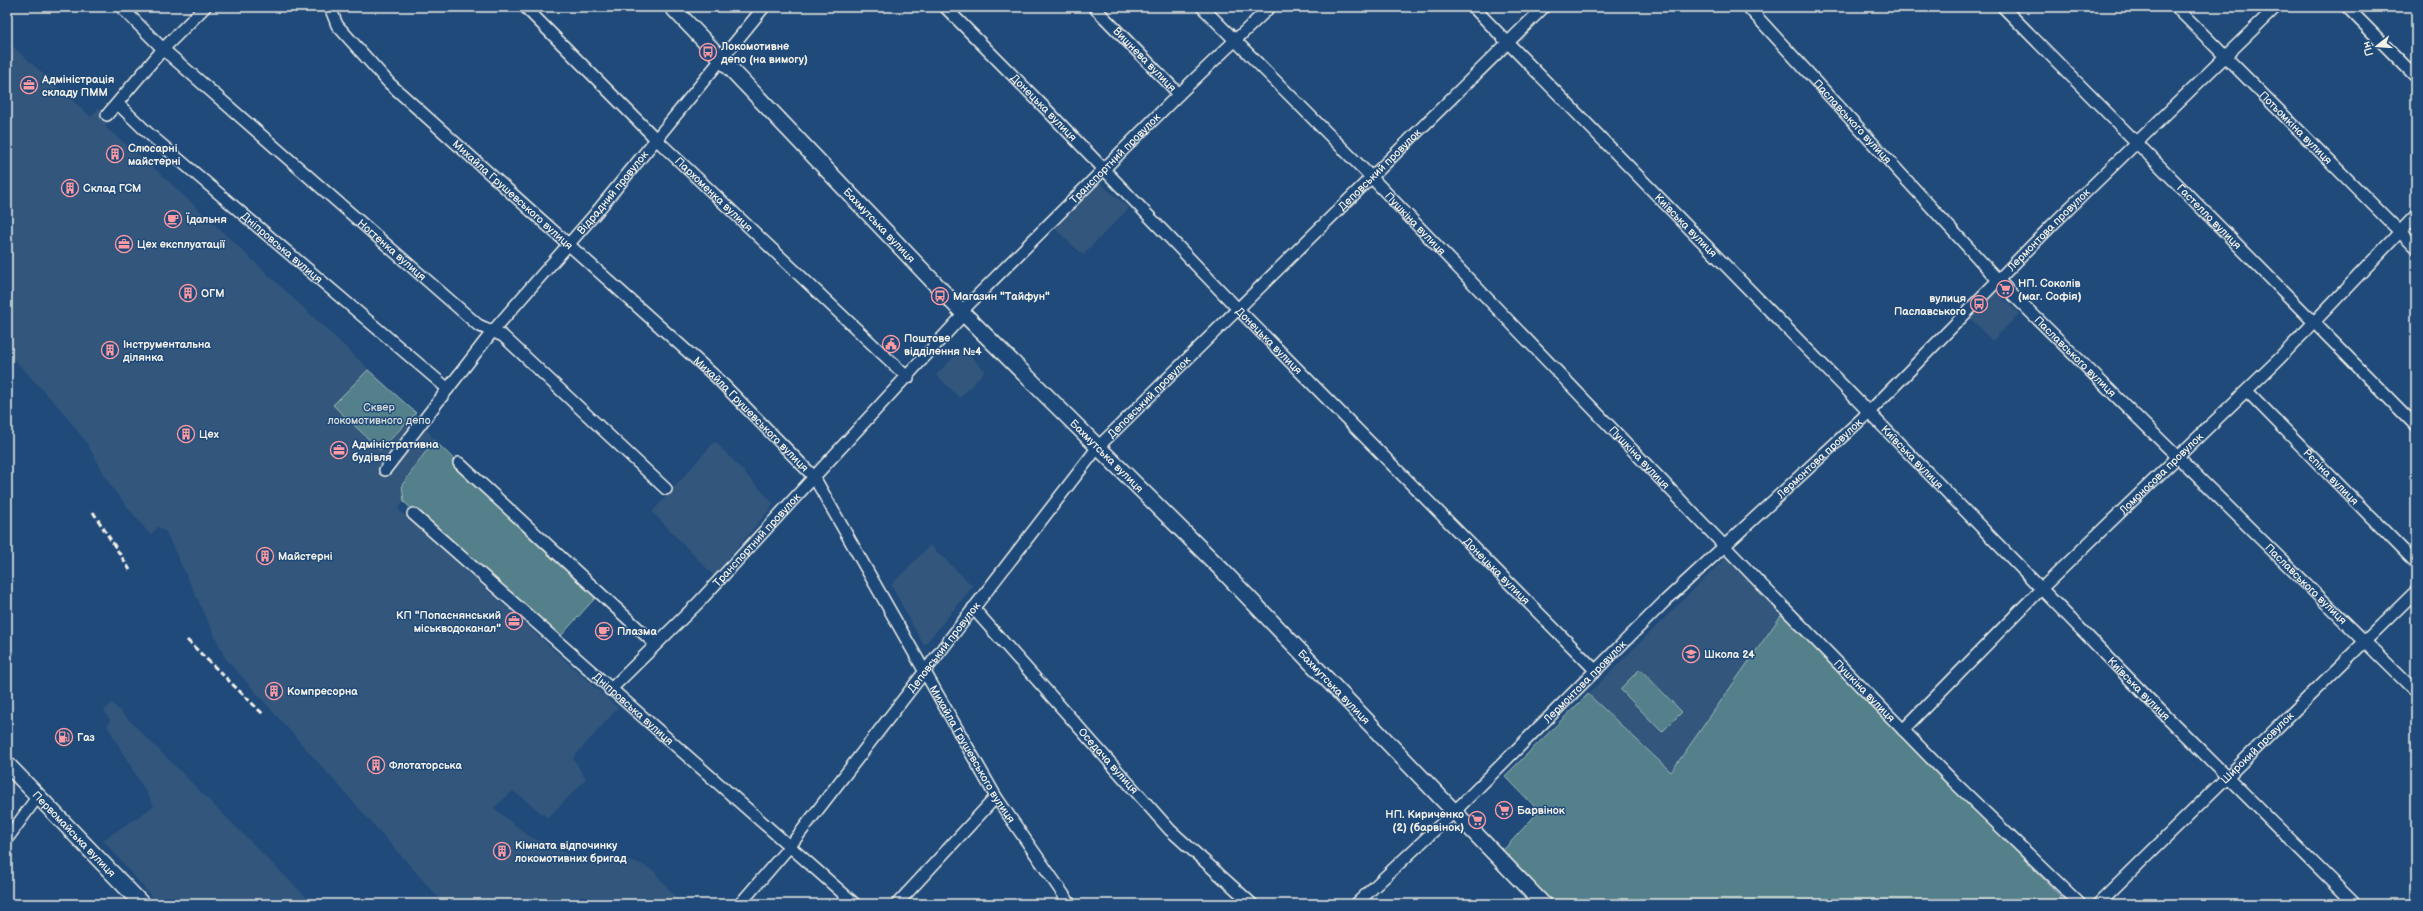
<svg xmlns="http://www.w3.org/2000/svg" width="2423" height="911" font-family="'Balsamiq Sans',sans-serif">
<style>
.built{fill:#32567c}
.green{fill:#52808a;stroke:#a3b8b9}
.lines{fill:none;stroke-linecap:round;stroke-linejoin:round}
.street-casing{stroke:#f4f1e8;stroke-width:14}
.secondary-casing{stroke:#f4f1e8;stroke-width:18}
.street{stroke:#1f4a7a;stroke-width:11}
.secondary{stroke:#1f4a7a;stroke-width:15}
.rail{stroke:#f4f1e8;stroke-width:3;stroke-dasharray:6 3;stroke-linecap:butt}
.labels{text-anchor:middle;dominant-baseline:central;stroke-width:3;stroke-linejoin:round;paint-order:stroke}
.poi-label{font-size:11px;font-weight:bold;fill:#f4f1e8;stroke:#1f4a7a;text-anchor:start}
.street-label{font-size:11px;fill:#f4f1e8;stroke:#1f4a7a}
.park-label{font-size:11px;fill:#dce0da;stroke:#1f4a7a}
</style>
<rect width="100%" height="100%" fill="#1f4a7a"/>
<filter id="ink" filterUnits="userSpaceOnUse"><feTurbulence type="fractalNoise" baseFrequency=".025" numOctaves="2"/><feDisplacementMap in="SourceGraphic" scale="8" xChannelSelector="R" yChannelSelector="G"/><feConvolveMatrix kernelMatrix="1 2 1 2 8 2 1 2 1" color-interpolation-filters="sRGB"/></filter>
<g filter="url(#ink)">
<!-- built -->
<path class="built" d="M 7,41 L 91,117 L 98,108 L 112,119 L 105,127 L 150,164 L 416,413 L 434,440 L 402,484 L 404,502 L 398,509 L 618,708 L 573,758 L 586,779 L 548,818 L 513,791 L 494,808 L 529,836 L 574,857 L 605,856 L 639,863 L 654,871 L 681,904 L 444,904 L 225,658 L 166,532 L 158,527 L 150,535 L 112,488 L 86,442 L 61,410 L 7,352 Z
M 1100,183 L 1129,208 L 1083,255 L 1055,229 Z
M 1996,291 L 2019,314 L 1992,341 L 1970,318 Z
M 963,348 L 985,371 L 960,398 L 936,375 Z
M 715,441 L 774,504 L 714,576 L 652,512 Z
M 930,545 L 973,586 L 924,646 L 891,585 Z
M 1727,556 L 1782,614 L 1671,772 L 1588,694 Z
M 112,703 L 313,904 L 158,904 L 103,840 L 154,806 L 107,726 L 110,721 L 104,710 Z"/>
<!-- green -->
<path class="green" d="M 368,370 L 416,413 L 380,450 L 333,405 Z
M 434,440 L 596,597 L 559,638 L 404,502 L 402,485 Z
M 1782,614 L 2068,904 L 1545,904 L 1497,857 L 1539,811 L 1505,776 L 1588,694 L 1671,772 Z
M 1640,669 L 1682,712 L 1662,732 L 1620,689 Z"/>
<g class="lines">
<!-- street casing -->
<g class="street-casing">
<g id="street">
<path id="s1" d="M 121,7 L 163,49 L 478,325 L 503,336 L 666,489"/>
<path id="s2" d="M 330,7 L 337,25 L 389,83 L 717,378 L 814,477 L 996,797 L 1070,904"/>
<path id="s3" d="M 525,7 L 656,139 L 908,378"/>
<path id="s4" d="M 945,7 L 1047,110 L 1238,309 L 1596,671"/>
<path id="s5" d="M 1094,7 L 1179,94"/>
<path id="s6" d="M 1202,7 L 1372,178 L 1758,581 L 1953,781 L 2080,904"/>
<path id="s7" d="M 1473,7 L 2150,700 L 2355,904"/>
<path id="s8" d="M 1748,7 L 1998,280 L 2416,692"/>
<path id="s9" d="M 2003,7 L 2416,426"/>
<path id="s10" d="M 2176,7 L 2416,248"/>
<path d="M 2347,7 L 2416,77"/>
<path id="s11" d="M 118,104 L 148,133 L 448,389"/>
<path d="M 107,115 L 163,49 L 205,7"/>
<path id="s12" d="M 962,311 L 1179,94 L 1270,7"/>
<path id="s13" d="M 2247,391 L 2416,563"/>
<path d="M 459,463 L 655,644"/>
<path id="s14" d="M 385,470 L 492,332 L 595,214 L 764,7"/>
<path id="s15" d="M 413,514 L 855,904"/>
<path id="s16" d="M 973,608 L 1170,830 L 1252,904"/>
<path id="s17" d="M 610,690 L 699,602 L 964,314"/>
<path id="s18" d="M 1903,730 L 2042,588 L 2279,359 L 2416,215"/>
<path d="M 7,839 L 38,796"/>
<path id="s19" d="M 740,904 L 790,846 L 1098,447 L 1544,7"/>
<path d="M 897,904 L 996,797"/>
<path id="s20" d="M 1356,904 L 1455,811 L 1664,602 L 1869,412 L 2052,225 L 2276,7"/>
<path id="s21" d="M 2098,904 L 2416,591"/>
</g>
</g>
<!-- secondary casing -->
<g class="secondary-casing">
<g id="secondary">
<path id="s22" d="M 672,7 L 964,314 L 1222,570 L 1543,904"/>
<path id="s23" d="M 7,764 L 142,904"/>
</g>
</g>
<!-- street -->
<use href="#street" class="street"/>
<!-- secondary -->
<use href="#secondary" class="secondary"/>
<!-- rail -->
<path class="rail" d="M 93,512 L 130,570
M 187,640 L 263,714"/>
</g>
</g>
<!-- icons -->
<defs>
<g id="bus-ring" transform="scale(0.9)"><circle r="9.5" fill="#1f4a7a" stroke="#ff9aa2" stroke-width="1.5"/><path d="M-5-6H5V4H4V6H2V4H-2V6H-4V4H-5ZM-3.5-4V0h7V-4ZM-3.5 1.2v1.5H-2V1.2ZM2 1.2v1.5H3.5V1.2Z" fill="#ff9aa2"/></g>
<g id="office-ring" transform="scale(0.9)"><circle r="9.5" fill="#1f4a7a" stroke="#ff9aa2" stroke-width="1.5"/><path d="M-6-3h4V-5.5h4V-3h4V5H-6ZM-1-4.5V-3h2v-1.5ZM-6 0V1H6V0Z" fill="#ff9aa2"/></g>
<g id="building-ring" transform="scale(0.9)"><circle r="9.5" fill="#1f4a7a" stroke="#ff9aa2" stroke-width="1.5"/><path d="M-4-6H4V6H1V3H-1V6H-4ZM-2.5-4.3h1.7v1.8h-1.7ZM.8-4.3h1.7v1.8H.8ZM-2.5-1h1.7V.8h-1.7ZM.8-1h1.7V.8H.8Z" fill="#ff9aa2"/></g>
<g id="cafe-ring" transform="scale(0.9)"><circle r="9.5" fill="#1f4a7a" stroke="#ff9aa2" stroke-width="1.5"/><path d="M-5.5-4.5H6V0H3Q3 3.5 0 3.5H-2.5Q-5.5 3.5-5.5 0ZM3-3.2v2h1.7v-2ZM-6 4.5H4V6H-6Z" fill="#ff9aa2"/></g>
<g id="supermarket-ring" transform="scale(0.9)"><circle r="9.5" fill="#1f4a7a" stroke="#ff9aa2" stroke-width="1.5"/><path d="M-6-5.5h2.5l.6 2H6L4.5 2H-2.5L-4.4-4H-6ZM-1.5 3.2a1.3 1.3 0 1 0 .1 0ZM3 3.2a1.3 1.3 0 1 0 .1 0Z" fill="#ff9aa2"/></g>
<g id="civic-ring" transform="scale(0.9)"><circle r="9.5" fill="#1f4a7a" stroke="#ff9aa2" stroke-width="1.5"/><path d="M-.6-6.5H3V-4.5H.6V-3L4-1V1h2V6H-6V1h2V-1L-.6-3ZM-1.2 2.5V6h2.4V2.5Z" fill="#ff9aa2"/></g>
<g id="school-ring" transform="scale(0.9)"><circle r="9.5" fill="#1f4a7a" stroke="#ff9aa2" stroke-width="1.5"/><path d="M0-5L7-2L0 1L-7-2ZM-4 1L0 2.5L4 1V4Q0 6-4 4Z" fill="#ff9aa2"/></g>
<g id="fuel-ring" transform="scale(0.9)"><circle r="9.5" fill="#1f4a7a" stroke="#ff9aa2" stroke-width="1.5"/><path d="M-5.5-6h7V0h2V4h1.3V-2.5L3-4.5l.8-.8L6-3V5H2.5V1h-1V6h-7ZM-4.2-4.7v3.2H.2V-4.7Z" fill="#ff9aa2"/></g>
</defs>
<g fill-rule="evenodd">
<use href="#bus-ring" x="708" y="52"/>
<use href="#office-ring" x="29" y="85"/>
<use href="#building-ring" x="115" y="154"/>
<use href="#building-ring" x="70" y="188"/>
<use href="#cafe-ring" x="173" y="219"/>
<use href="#office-ring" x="124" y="244"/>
<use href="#supermarket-ring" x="2005" y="289"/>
<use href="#building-ring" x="188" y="293"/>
<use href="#bus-ring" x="940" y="296"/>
<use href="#bus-ring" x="1979" y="304"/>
<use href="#civic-ring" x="891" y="344"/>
<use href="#building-ring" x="110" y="350"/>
<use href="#building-ring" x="186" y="434"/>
<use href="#office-ring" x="339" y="450"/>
<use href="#building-ring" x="265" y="556"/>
<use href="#office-ring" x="514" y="621"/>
<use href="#cafe-ring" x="604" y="631"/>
<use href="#school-ring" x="1691" y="654"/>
<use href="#building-ring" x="274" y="691"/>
<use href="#fuel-ring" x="64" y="737"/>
<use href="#building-ring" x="376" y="765"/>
<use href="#supermarket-ring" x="1504" y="810"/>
<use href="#supermarket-ring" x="1477" y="820"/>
<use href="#building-ring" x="502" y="851"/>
</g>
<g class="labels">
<!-- poi labels -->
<g class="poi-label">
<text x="721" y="46">Локомотивне<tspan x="721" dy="13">депо (на вимогу)</tspan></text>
<text x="42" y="79">Адміністрація<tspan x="42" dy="13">складу ПММ</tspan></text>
<text x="128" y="148">Слюсарні<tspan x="128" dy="13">майстерні</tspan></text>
<text x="83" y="188">Склад ГСМ</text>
<text x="186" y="219">Їдальня</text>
<text x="137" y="244">Цех експлуатації</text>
<text x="2018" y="283">НП. Соколів<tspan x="2018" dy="13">(маг. Софія)</tspan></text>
<text x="201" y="293">ОГМ</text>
<text x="953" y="296">Магазин "Тайфун"</text>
<text x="1966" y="298" text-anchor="end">вулиця<tspan x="1966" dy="13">Паславського</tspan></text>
<text x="904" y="338">Поштове<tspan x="904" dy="13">відділення №4</tspan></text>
<text x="123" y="344">Інструментальна<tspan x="123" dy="13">ділянка</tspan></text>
<text x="199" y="434">Цех</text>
<text x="352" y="444">Адміністративна<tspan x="352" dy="13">будівля</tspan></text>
<text x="278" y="556">Майстерні</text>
<text x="501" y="615" text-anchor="end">КП "Попаснянський<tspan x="501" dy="13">міськводоканал"</tspan></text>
<text x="617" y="631">Плазма</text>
<text x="1704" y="654">Школа 24</text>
<text x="287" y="691">Компресорна</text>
<text x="77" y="737">Газ</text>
<text x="389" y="765">Флотаторська</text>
<text x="1517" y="810">Барвінок</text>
<text x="1464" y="814" text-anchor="end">НП. Кириченко<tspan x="1464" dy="13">(2) (барвінок)</tspan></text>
<text x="515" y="845">Кімната відпочинку<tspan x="515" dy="13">локомотивних бригад</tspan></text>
</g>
<!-- street labels -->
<g class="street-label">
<text stroke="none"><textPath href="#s5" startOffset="73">Вишнева вулиця</textPath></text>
<text stroke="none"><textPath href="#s4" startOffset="141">Донецька вулиця</textPath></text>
<text stroke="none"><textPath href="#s8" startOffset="155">Паславського вулиця</textPath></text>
<text stroke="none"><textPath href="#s10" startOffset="170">Потьомкіна вулиця</textPath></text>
<text stroke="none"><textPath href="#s12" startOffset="216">Транспортний провулок</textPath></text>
<text stroke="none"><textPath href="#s19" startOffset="976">Деповський провулок</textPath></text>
<text stroke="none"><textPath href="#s14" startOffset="359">Відрадний провулок</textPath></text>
<text stroke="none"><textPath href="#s2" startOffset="264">Михайла Грушевського вулиця</textPath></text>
<text stroke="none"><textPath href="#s3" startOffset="266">Пархоменка вулиця</textPath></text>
<text stroke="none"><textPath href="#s9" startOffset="294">Гастелло вулиця</textPath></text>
<text stroke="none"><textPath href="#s6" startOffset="304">Пушкіна вулиця</textPath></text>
<text stroke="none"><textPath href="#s22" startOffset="301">Бахмутська вулиця</textPath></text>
<text stroke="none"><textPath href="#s7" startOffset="305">Київська вулиця</textPath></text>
<text stroke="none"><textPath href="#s20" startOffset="967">Лермонтова провулок</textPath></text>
<text stroke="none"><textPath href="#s11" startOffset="218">Дніпровська вулиця</textPath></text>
<text stroke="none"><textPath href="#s1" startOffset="364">Ногтенка вулиця</textPath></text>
<text stroke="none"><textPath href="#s4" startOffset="465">Донецька вулиця</textPath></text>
<text stroke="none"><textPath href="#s8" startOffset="479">Паславського вулиця</textPath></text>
<text stroke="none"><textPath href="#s19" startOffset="652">Деповський провулок</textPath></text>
<text stroke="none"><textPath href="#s2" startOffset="588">Михайла Грушевського вулиця</textPath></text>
<text stroke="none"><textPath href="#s22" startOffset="625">Бахмутська вулиця</textPath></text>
<text stroke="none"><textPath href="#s7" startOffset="629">Київська вулиця</textPath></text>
<text stroke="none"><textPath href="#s6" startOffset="628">Пушкіна вулиця</textPath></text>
<text stroke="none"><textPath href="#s20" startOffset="643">Лермонтова провулок</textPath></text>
<text stroke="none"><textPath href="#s18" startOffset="364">Ломоносова провулок</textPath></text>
<text stroke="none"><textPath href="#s13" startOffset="120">Рєпіна вулиця</textPath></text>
<text stroke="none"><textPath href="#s17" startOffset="210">Транспортний провулок</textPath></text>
<text stroke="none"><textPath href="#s4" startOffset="789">Донецька вулиця</textPath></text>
<text stroke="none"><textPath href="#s8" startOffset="803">Паславського вулиця</textPath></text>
<text stroke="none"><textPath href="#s19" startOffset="328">Деповський провулок</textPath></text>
<text stroke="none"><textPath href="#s20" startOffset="319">Лермонтова провулок</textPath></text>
<text stroke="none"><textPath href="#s22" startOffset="949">Бахмутська вулиця</textPath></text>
<text stroke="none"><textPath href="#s7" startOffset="953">Київська вулиця</textPath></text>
<text stroke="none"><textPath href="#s6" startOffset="952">Пушкіна вулиця</textPath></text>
<text stroke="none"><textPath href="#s15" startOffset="294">Дніпровська вулиця</textPath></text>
<text stroke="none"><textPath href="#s21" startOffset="223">Широкий провулок</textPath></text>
<text stroke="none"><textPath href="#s2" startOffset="996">Михайла Грушевського вулиця</textPath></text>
<text stroke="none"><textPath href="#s16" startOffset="204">Оседача вулиця</textPath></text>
<text stroke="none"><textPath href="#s23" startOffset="97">Первомайська вулиця</textPath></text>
</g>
<!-- park labels -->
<g class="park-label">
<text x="379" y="407">Сквер<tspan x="379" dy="13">локомотивного депо</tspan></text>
</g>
</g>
<!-- margin -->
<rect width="2423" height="911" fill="none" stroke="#1f4a7a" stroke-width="24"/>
<rect x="12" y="12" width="2399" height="887" fill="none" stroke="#f4f1e8" stroke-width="1.5" filter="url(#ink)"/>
<!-- north arrow -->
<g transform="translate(2377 46) rotate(253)" stroke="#1f4a7a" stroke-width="3" paint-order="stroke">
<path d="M0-3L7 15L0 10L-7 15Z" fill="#f4f1e8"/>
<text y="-6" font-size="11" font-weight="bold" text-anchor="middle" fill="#f4f1e8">Пн</text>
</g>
</svg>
